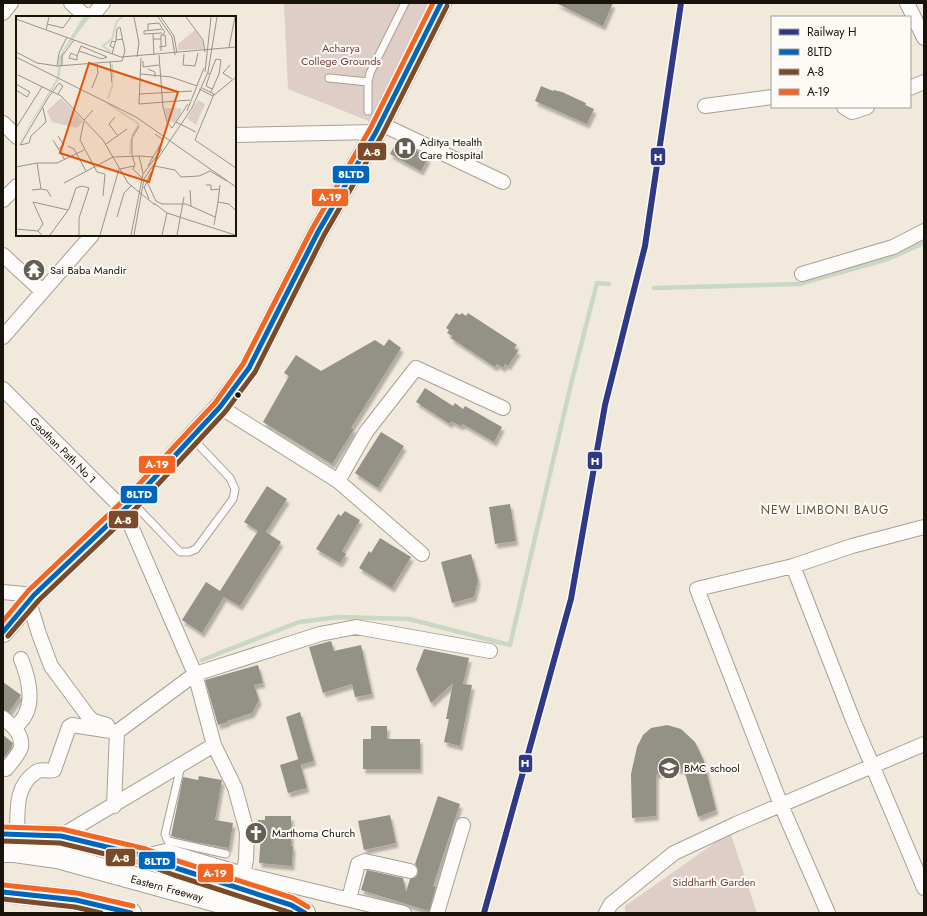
<svg xmlns="http://www.w3.org/2000/svg" width="927" height="916" font-family="Jost,sans-serif">
<style>
.green{fill:#decec7}
.lines{fill:none;stroke-linecap:round;stroke-linejoin:round}
.stream{stroke:#cad8c3;stroke-width:4.5}
.building{fill:#949186;filter:url(#shadow)}
.lane-casing{stroke:#a7a096;stroke-width:9}
.street-casing{stroke:#a7a096;stroke-width:16}
.secondary-casing{stroke:#a7a096;stroke-width:22}
.highway-casing{stroke:#a7a096;stroke-width:24}
.lane{stroke:#fdfcfa;stroke-width:7}
.street{stroke:#fdfcfa;stroke-width:14}
.secondary{stroke:#fdfcfa;stroke-width:20}
.highway{stroke:#fdfcfa;stroke-width:22}
.bus-1-casing{stroke:#fefbf6;stroke-width:8}
.bus-2-casing{stroke:#fefbf6;stroke-width:8}
.bus-3-casing{stroke:#fefbf6;stroke-width:8}
.bus-1{stroke:#0065bd;stroke-width:5}
.bus-2{stroke:#7a4b2a;stroke-width:5}
.bus-3{stroke:#f26522;stroke-width:5}
.rail-1-casing{stroke:#fefbf6;stroke-width:9}
.rail-1{stroke:#303888;stroke-width:6}
.bus-dot{fill:#18130b;stroke:#fefbf6;stroke-width:1.5}
.labels{text-anchor:middle;dominant-baseline:central;stroke-width:4;stroke-linejoin:round;paint-order:stroke}
.park-label{font-size:11px;fill:#713e3e;stroke:#fefbf6}
.poi-label{font-size:11px;fill:#18130b;stroke:#fefbf6;text-anchor:start}
.street-label{font-size:11px;fill:#18130b;stroke:#fefbf6}
.neighbourhood-label{font-size:12px;letter-spacing:1px;fill:#5f533e;stroke:#fefbf6}
.inset-river{fill:none;stroke:#cad8c3;stroke-width:2}
.inset-road{fill:none;stroke:#9a9388;stroke-width:1}
.view{fill:#de560c;fill-opacity:0.15;stroke:#de560c;stroke-width:2}
.inset-edge{fill:none;stroke:#18130b;stroke-width:2}
.line-badge{stroke:#fefbf6;stroke-width:1.5}
.badge-label{font-size:11px;text-anchor:middle;font-weight:bold;fill:#fff}
</style>
<defs>
<filter id="shadow"><feDropShadow dx="2.5" dy="4.5" stdDeviation="1" flood-color="#0004"/></filter>
</defs>
<rect width="100%" height="100%" fill="#f1e9dc"/>
<!-- green -->
<path class="green" d="M 284,3 L 430,3 L 369,121 L 288,89 Z
M 730,832 L 757,913 L 625,913 L 625,906 Z"/>
<g class="lines">
<!-- stream -->
<path class="stream" d="M 654,288 L 799,284 L 888,259 L 924,243
M 202,660 L 299,622 L 338,617 L 409,619 L 510,645 L 571,384 L 597,283 L 609,284"/>
</g>
<!-- building -->
<path class="building" d="M 556,3 L 613,3 L 603,26 Z
M 541,86 L 553,91 L 554,90 L 562,92 L 586,103 L 585,105 L 594,109 L 587,124 L 535,101 Z
M 397,141 L 420,152 L 419,154 L 428,158 L 421,171 L 390,154 Z
M 456,313 L 460,315 L 462,313 L 466,316 L 468,313 L 517,345 L 514,348 L 518,351 L 508,366 L 505,364 L 503,368 L 497,364 L 495,367 L 451,338 L 452,336 L 447,333 L 449,330 L 446,328 Z
M 389,339 L 401,348 L 351,428 L 354,429 L 332,464 L 263,422 L 289,376 L 284,373 L 296,355 L 321,371 L 375,340 L 384,346 Z
M 425,388 L 453,406 L 455,403 L 463,409 L 465,406 L 502,427 L 494,442 L 463,424 L 461,426 L 451,421 L 450,424 L 416,402 Z
M 381,432 L 404,446 L 378,488 L 355,473 Z
M 267,486 L 287,499 L 266,532 L 281,542 L 240,606 L 224,597 L 202,633 L 182,620 L 206,582 L 220,591 L 258,531 L 244,522 Z
M 510,504 L 516,541 L 495,544 L 489,507 Z
M 345,511 L 360,520 L 342,551 L 346,554 L 340,563 L 316,549 L 338,514 L 341,516 Z
M 380,538 L 411,557 L 392,588 L 359,568 L 369,551 L 371,553 Z
M 471,554 L 478,580 L 474,597 L 452,603 L 441,562 Z
M 331,641 L 334,651 L 361,645 L 372,694 L 355,697 L 352,684 L 323,693 L 309,647 Z
M 424,649 L 469,658 L 463,684 L 472,685 L 460,746 L 444,742 L 449,719 L 446,719 L 453,683 L 431,703 L 416,669 Z
M 258,665 L 263,683 L 254,685 L 259,700 L 252,713 L 227,721 L 228,722 L 218,725 L 205,680 Z
M 3,682 L 21,695 L 9,712 L 3,710 Z
M 300,712 L 314,761 L 300,765 L 286,717 Z
M 667,725 L 681,729 L 695,742 L 704,761 L 716,810 L 698,817 L 684,770 L 669,767 L 656,775 L 656,816 L 632,818 L 631,774 L 637,747 L 643,735 L 651,728 Z
M 371,726 L 387,726 L 387,739 L 420,739 L 420,769 L 363,769 L 363,739 L 371,739 Z
M 3,735 L 13,743 L 11,748 L 3,759 Z
M 299,759 L 307,788 L 288,793 L 280,765 Z
M 199,776 L 222,780 L 215,820 L 233,823 L 229,848 L 195,842 L 171,836 L 183,777 L 198,780 Z
M 438,796 L 460,804 L 433,886 L 436,887 L 429,911 L 361,890 L 367,870 L 403,878 L 406,892 L 410,879 L 416,877 L 418,873 L 418,869 L 415,864 Z
M 390,815 L 396,843 L 364,850 L 358,821 Z
M 265,816 L 291,816 L 291,846 L 293,846 L 292,866 L 259,863 L 261,833 L 258,833 L 258,820 L 265,820 Z"/>
<g class="lines">
<!-- lane casing -->
<g class="lane-casing">
<path id="lane" d="M 329,78 L 368,82
M 368,111 L 368,82 L 370,73 L 405,3
M 133,503 L 180,552 L 189,552 L 196,549 L 233,499 L 235,489 L 230,478 L 193,439
M 181,766 L 165,834 L 168,841 L 226,854"/>
</g>
<!-- street casing -->
<g class="street-casing">
<path id="street" d="M 71,3 L 83,14 L 88,16 L 94,14 L 103,3
M 907,3 L 924,38
M 3,13 L 11,3
M 910,88 L 924,82
M 705,106 L 772,97
M 844,107 L 852,112 L 867,107
M 3,123 L 17,137
M 379,123 L 503,182
M 235,135 L 376,132
M 3,200 L 17,186
M 3,255 L 42,291
M 802,274 L 893,247 L 924,231
M 3,337 L 92,235
M 3,389 L 124,510 L 195,674 L 214,745 L 61,836
M 220,407 L 338,481 L 422,554
M 338,481 L 366,432 L 416,368 L 503,408
M 793,566 L 853,720 L 924,888
M 3,592 L 34,595
M 29,602 L 39,634 L 51,666 L 88,716 L 93,721 L 107,725
M 3,718 C 12,725 23,734 21,747 C 20,753 10,764 6,769
M 15,727 C 37,710 30,681 21,659
M 114,806 L 117,732
M 17,835 C 18,811 14,787 36,772 C 41,768 48,772 54,770 L 69,727 L 72,725 L 117,732 L 195,674 L 320,634 L 356,627 L 490,651
M 144,856 L 166,851 L 243,874 L 246,860 L 247,832 L 235,788 L 214,745
M 243,874 L 404,913
M 349,899 L 358,864 L 365,861 L 410,871
M 437,913 L 463,825
M 606,913 L 611,904 L 674,853 L 736,824 L 924,744
M 828,913 L 781,805 L 697,589 L 793,566 L 852,546 L 924,527"/>
</g>
<!-- secondary casing -->
<g class="secondary-casing">
<path id="secondary" d="M 3,632 L 34,595 L 132,502 L 220,407 L 249,368 L 318,232 L 376,132 L 441,3
M 3,834 L 61,836 L 144,856 L 176,868 L 291,905 L 305,913
M 3,892 L 76,900 L 131,913"/>
</g>
<!-- highway casing -->
<g class="highway-casing">
<path id="highway" d="M 3,851 L 15,851 L 57,857 L 261,913"/>
</g>
<!-- lane -->
<use href="#lane" class="lane"/>
<!-- street -->
<use href="#street" class="street"/>
<!-- secondary -->
<use href="#secondary" class="secondary"/>
<!-- highway -->
<use href="#highway" class="highway"/>
<!-- bus-1 casing -->
<g class="bus-1-casing">
<path id="bus-1" d="M 3,632 L 34,595 L 132,502 L 220,407 L 249,368 L 318,232 L 376,132 L 441,3
M 3,834 L 61,836 L 144,856 L 176,868 L 291,905 L 305,913
M 3,892 L 76,900 L 131,913"/>
</g>
<!-- bus-2 casing -->
<g class="bus-2-casing">
<path id="bus-2" d="M 8,636 L 39,600 L 137,507 L 225,412 L 255,372 L 324,235 L 382,135 L 447,6
M 3,841 L 60,843 L 142,863 L 174,875 L 291,913
M 3,899 L 75,907 L 101,913"/>
</g>
<!-- bus-3 casing -->
<g class="bus-3-casing">
<path id="bus-3" d="M 3,621 L 29,590 L 127,497 L 215,403 L 243,364 L 312,229 L 370,129 L 433,3
M 3,827 L 62,829 L 146,849 L 178,861 L 293,898 L 308,907
M 4,885 L 77,893 L 133,906"/>
</g>
<!-- bus-1 -->
<use href="#bus-1" class="bus-1"/>
<!-- bus-2 -->
<use href="#bus-2" class="bus-2"/>
<!-- bus-3 -->
<use href="#bus-3" class="bus-3"/>
<!-- rail-1 casing -->
<g class="rail-1-casing">
<path id="rail-1" d="M 484,913 L 571,599 L 605,405 L 645,246 L 681,3"/>
</g>
<!-- rail-1 -->
<use href="#rail-1" class="rail-1"/>
</g>
<!-- icons -->
<defs>
<g id="hospital-disc" transform="scale(1.15)"><circle r="9.5" fill="#645e54" stroke="#fefbf6"/><path d="M-5-5h3v3.5h4V-5h3V5h-3V1.5h-4V5h-3Z" fill="#fff"/></g>
<g id="temple-disc" transform="scale(1.15)"><circle r="9.5" fill="#645e54" stroke="#fefbf6"/><path d="M0-6L5-2H3V0L6.5 2.5H4V6H1.5V3h-3V6H-4V2.5H-6.5L-3 0V-2H-5Z" fill="#fff"/></g>
<g id="school-disc" transform="scale(1.15)"><circle r="9.5" fill="#645e54" stroke="#fefbf6"/><path d="M0-5L7-2L0 1L-7-2ZM-4 1L0 2.5L4 1V4Q0 6-4 4Z" fill="#fff"/></g>
<g id="church-disc" transform="scale(1.15)"><circle r="9.5" fill="#645e54" stroke="#fefbf6"/><path d="M-1.2-6h2.4v3.5h3.3v2.4h-3.3V6h-2.4V-.1h-3.3v-2.4h3.3Z" fill="#fff"/></g>
</defs>
<g fill-rule="evenodd">
<use href="#hospital-disc" x="405" y="148"/>
<use href="#temple-disc" x="34" y="270"/>
<use href="#school-disc" x="669" y="768"/>
<use href="#church-disc" x="256" y="833"/>
</g>
<!-- markers -->
<circle class="bus-dot" cx="238" cy="395" r="3.5"/>
<g class="labels">
<!-- park labels -->
<g class="park-label">
<text x="341" y="48">Acharya<tspan x="341" dy="13">College Grounds</tspan></text>
<text x="714" y="882">Siddharth Garden</text>
</g>
<!-- poi labels -->
<g class="poi-label">
<text x="420" y="142">Aditya Health<tspan x="420" dy="13">Care Hospital</tspan></text>
<text x="50" y="270">Sai Baba Mandir</text>
<text x="684" y="768">BMC school</text>
<text x="272" y="833">Marthoma Church</text>
</g>
<!-- street labels -->
<g class="street-label">
<text transform="translate(63 450) rotate(45)">Gaothan Path No 1</text>
<text transform="translate(167 888) rotate(15)">Eastern Freeway</text>
</g>
<!-- neighbourhood labels -->
<g class="neighbourhood-label">
<text x="825" y="510">NEW LIMBONI BAUG</text>
</g>
</g>
<!-- overview -->
<g transform="translate(16 16)">
<rect width="220" height="220" fill="#f1e9dc"/>
<path d="M 179,14 L 187,26 L 187,33 L 162,34 L 162,28 ZM 45,82 L 67,105 L 61,112 L 36,106 L 31,95 ZM 182,84 L 189,88 L 180,109 L 171,102 ZM 148,92 L 165,92 L 165,98 L 159,107 L 152,105 Z" fill="#decec7"/>
<path d="M 67,1 L 74,1 L 48,35 L 43,63 L 0,131 L 41,62 L 43,41 Z" fill="#cad8c3"/>
<path class="inset-river" d="M 95,36 L 87,30 L 96,23 L 101,5 L 106,1M 96,48 L 97,62M 92,82 L 97,68M 91,87 L 123,108 L 116,120M 114,138 L 115,123"/>
<path class="inset-road" d="M 118,1 L 123,27 L 121,41M 142,1 L 156,21 L 159,39M 145,1 L 158,20 L 161,37M 170,1 L 187,24 L 189,36M 0,3 L 105,41 L 220,31M 31,8 L 47,12 L 55,1M 30,14 L 33,1M 132,14 L 132,8 L 143,7 L 146,12M 146,17 L 128,18 L 128,15 L 147,13 L 149,16 L 146,19M 137,18 L 138,39M 137,23 L 145,23 L 145,35M 143,31 L 150,30 L 149,19 L 145,19 L 145,23M 213,31 L 219,1M 98,32 L 94,30 L 96,25 L 99,26M 63,35 L 86,43 L 91,41 L 65,30M 0,36 L 21,47 L 41,50 L 106,45 L 109,35 L 104,11 L 101,13 L 100,24M 96,38 L 100,24 L 107,23M 168,38 L 167,49 L 179,50 L 182,37M 143,39 L 147,91 L 151,106 L 156,112 L 160,106 L 180,116M 61,40 L 61,44 L 53,42 L 55,37 L 61,40 L 65,30M 0,41 L 120,101 L 220,171M 125,42 L 123,88 L 174,84M 127,45 L 127,51 L 143,49M 94,46 L 96,67M 214,49 L 207,57 L 216,63M 41,50 L 43,37 L 51,21M 46,50 L 46,40 L 58,24M 132,53 L 139,56 L 139,61M 189,56 L 195,1M 192,57 L 194,58 L 200,43 L 205,44 L 203,58 L 195,76M 0,58 L 45,80 L 87,124 L 112,167 L 139,189M 125,58 L 155,61 L 181,70M 194,58 L 190,70 L 196,73M 0,68 L 14,76 L 11,81 L 0,74M 76,72 L 82,57 L 81,48M 186,72 L 198,78M 183,73 L 197,80M 124,78 L 176,75M 198,78 L 179,124 L 220,152M 197,80 L 220,61M 27,92 L 30,106 L 15,120 L 13,127 L 4,129 L 32,82 L 43,67 L 47,70 L 42,78M 171,95 L 188,52M 99,101 L 93,108 L 101,119M 68,104 L 77,94M 68,105 L 64,124 L 81,156 L 89,158 L 87,180M 160,106 L 172,88M 123,110 L 116,122 L 116,139 L 119,149 L 117,153 L 126,162M 0,112 L 26,71M 37,124 L 49,144M 90,128 L 111,113M 52,130 L 58,133 L 70,155M 42,133 L 48,129 L 42,120M 123,140 L 137,141 L 132,150M 137,141 L 147,124 L 139,118M 139,150 L 159,154 L 165,161 L 183,160 L 194,155 L 211,165M 0,151 L 21,147 L 41,147 L 68,134M 104,153 L 118,150M 131,166 L 140,185 L 146,188 L 170,188 L 199,201M 48,167 L 97,141 L 123,140 L 127,157M 190,169 L 195,169 L 195,174 L 204,173M 128,171 L 133,183M 128,172 L 135,156M 25,173 L 31,174 L 35,181M 16,174 L 25,173 L 21,147M 174,174 L 175,190M 202,186 L 204,169M 138,187 L 151,197 L 219,219M 101,201 L 108,177 L 115,170M 198,209 L 202,186 L 213,188 L 220,195M 0,213 L 22,215M 26,219 L 22,215 L 27,208 L 17,186 L 52,194M 34,219 L 53,193 L 60,172 L 66,170 L 73,172 L 63,202 L 63,219M 84,219 L 103,153M 115,219 L 127,158 L 146,133M 118,219 L 128,163 L 176,92 L 192,56 L 201,1M 146,219 L 151,197M 161,219 L 168,181"/>
<path class="view" d="M 73,47 L 162,76 L 133,166 L 44,137 Z"/>
<rect width="220" height="220" class="inset-edge"/>
</g>
<g class="line-badge">
<rect x="357" y="142" width="30" height="19" rx="4" fill="#7a4b2a"/>
<rect x="650" y="147" width="16" height="19" rx="4" fill="#303888"/>
<rect x="332" y="165" width="38" height="19" rx="4" fill="#0065bd"/>
<rect x="311" y="188" width="38" height="19" rx="4" fill="#f26522"/>
<rect x="587" y="451" width="16" height="19" rx="4" fill="#303888"/>
<rect x="138" y="455" width="38" height="19" rx="4" fill="#f26522"/>
<rect x="120" y="485" width="38" height="19" rx="4" fill="#0065bd"/>
<rect x="108" y="510" width="31" height="19" rx="4" fill="#7a4b2a"/>
<rect x="518" y="754" width="15" height="19" rx="4" fill="#303888"/>
<rect x="105" y="848" width="31" height="19" rx="4" fill="#7a4b2a"/>
<rect x="138" y="851" width="38" height="19" rx="4" fill="#0065bd"/>
<rect x="197" y="863" width="37" height="20" rx="4" fill="#f26522"/>
</g>
<g class="badge-label">
<text x="372" y="156">A-8</text>
<text x="658" y="161">H</text>
<text x="351" y="178">8LTD</text>
<text x="330" y="201">A-19</text>
<text x="595" y="465">H</text>
<text x="157" y="468">A-19</text>
<text x="139" y="498">8LTD</text>
<text x="123" y="524">A-8</text>
<text x="525" y="767">H</text>
<text x="121" y="862">A-8</text>
<text x="157" y="865">8LTD</text>
<text x="215" y="877">A-19</text>
</g>
<!-- border -->
<rect width="927" height="916" fill="none" stroke="#18130b" stroke-width="8"/>
<!-- legend -->
<rect x="771" y="16" width="140" height="92" fill="#fefbf6" stroke="#a29e98"/>
<rect x="779" y="29" width="20" height="6" fill="#303888" stroke="#a29e98"/>
<text x="807" y="36" font-size="12" fill="#18130b">Railway H</text>
<rect x="779" y="49" width="20" height="6" fill="#0065bd" stroke="#a29e98"/>
<text x="807" y="56" font-size="12" fill="#18130b">8LTD</text>
<rect x="779" y="69" width="20" height="6" fill="#7a4b2a" stroke="#a29e98"/>
<text x="807" y="76" font-size="12" fill="#18130b">A-8</text>
<rect x="779" y="89" width="20" height="6" fill="#f26522" stroke="#a29e98"/>
<text x="807" y="96" font-size="12" fill="#18130b">A-19</text>
</svg>
